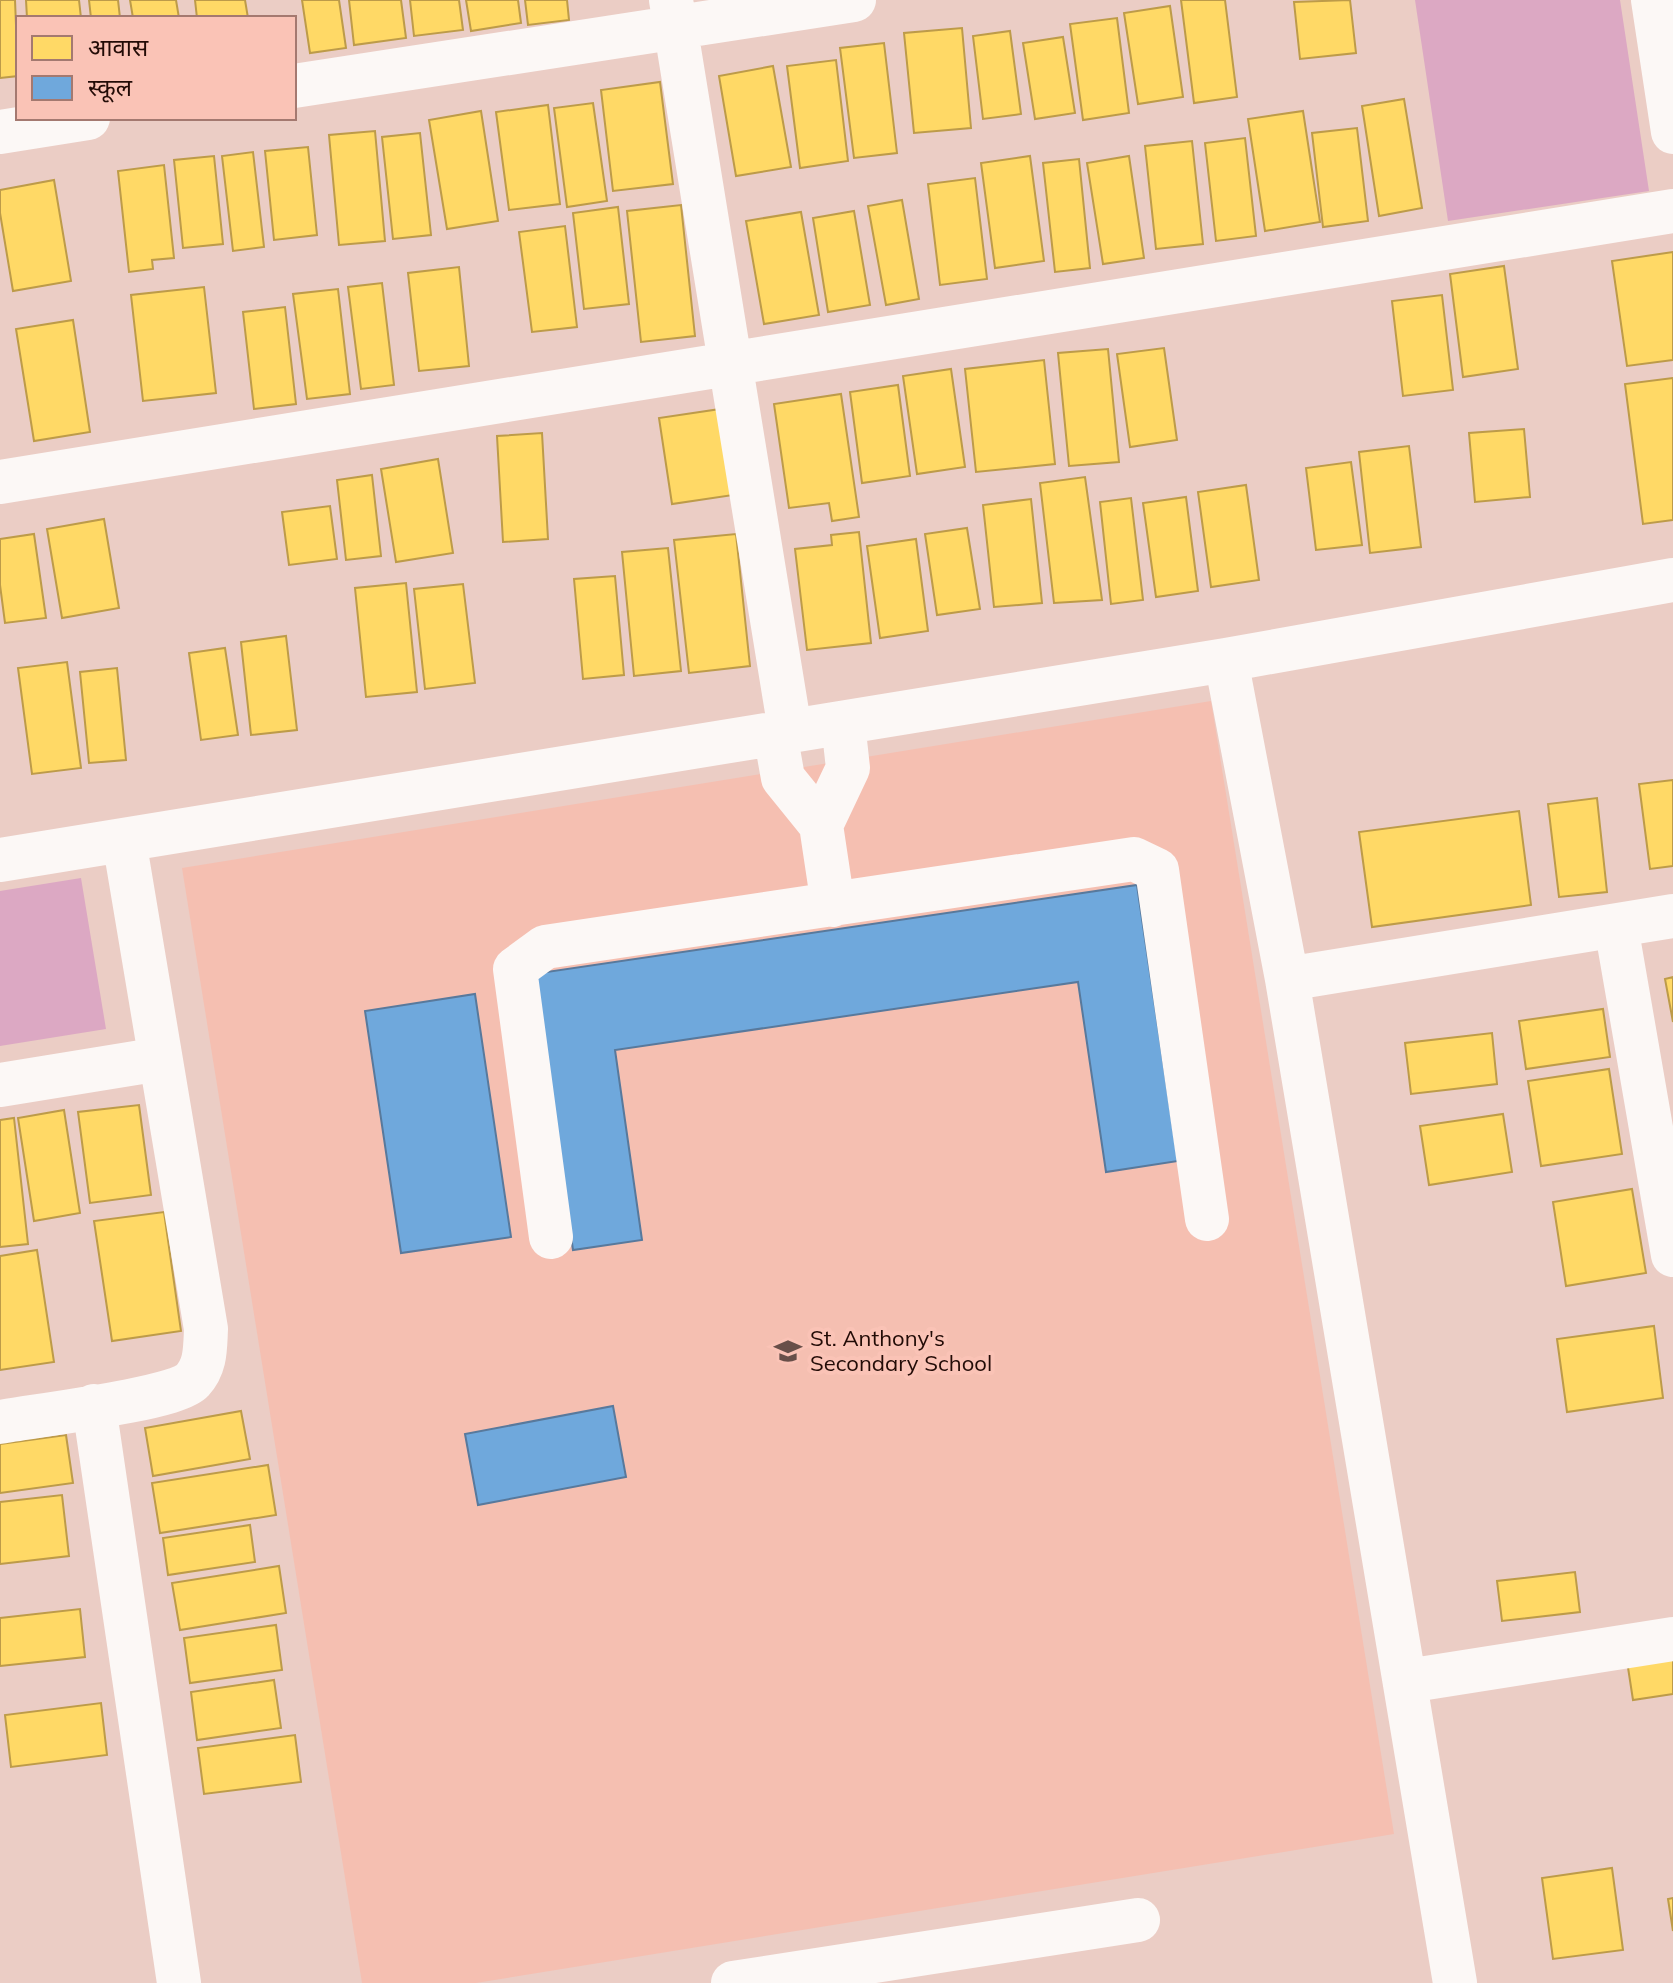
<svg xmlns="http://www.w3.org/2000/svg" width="1673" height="1983" font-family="Mulish,'Noto Sans Devanagari',sans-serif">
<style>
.built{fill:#f5bfb1}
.green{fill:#dca8c3}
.homes{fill:#ffd966;stroke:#bd9b49;stroke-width:2}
.schools{fill:#6fa8dc;stroke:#58799c;stroke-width:2}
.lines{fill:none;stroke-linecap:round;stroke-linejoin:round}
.minor{stroke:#fcf8f6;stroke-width:44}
.labels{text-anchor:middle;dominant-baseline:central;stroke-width:8;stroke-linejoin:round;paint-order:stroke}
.poi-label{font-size:22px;fill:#220b06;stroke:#fac3b6;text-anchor:start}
</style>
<rect width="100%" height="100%" fill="#ebcdc5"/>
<!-- built -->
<path class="built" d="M 1211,701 L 1394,1834 L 476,1983 L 362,1983 L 182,868 Z"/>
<!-- green -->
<path class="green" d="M 1415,0 L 1620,0 L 1649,191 L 1448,221 Z
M 81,878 L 106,1029 L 0,1046 L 0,891 Z"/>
<!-- homes -->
<path class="homes" d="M 0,0 L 15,0 L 18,76 L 0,78 Z
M 26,0 L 79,0 L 81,18 L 27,18 Z
M 89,0 L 118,0 L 120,18 L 91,18 Z
M 130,0 L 176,0 L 179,18 L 133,18 Z
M 195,0 L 245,0 L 248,18 L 197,18 Z
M 302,0 L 339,0 L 346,48 L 310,53 Z
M 349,0 L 401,0 L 406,38 L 354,45 Z
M 410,0 L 459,0 L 463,30 L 414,36 Z
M 466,0 L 518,0 L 521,23 L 471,31 Z
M 525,0 L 567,0 L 569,20 L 528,25 Z
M 1181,0 L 1225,0 L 1237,97 L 1194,103 Z
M 1350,0 L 1356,53 L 1300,59 L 1294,2 Z
M 1170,6 L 1183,97 L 1138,104 L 1124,13 Z
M 1117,18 L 1129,113 L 1083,120 L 1070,24 Z
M 962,28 L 971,128 L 914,133 L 904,33 Z
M 1010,31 L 1021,114 L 983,119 L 973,36 Z
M 1063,37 L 1075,113 L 1035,119 L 1023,43 Z
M 884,43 L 897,153 L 854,158 L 840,48 Z
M 836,60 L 848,161 L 800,168 L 787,66 Z
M 773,66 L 791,167 L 736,176 L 719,76 Z
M 660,82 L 673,184 L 613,191 L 601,90 Z
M 1404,99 L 1422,208 L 1379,216 L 1362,106 Z
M 593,103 L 607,201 L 567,207 L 554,108 Z
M 548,105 L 560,204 L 509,210 L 496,112 Z
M 481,111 L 498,221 L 447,229 L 429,120 Z
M 1303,111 L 1320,222 L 1265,231 L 1248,119 Z
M 1357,128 L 1368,221 L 1323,227 L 1312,133 Z
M 375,131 L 385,241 L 339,245 L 329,135 Z
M 420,133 L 431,235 L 393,239 L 382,137 Z
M 1245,138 L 1256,236 L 1216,241 L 1205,143 Z
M 1192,141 L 1203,244 L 1156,249 L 1145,146 Z
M 308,147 L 317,235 L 274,240 L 265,151 Z
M 253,152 L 264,247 L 233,251 L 222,156 Z
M 214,156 L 223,244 L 183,248 L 174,160 Z
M 1030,156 L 1044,261 L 995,268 L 981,163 Z
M 1129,156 L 1144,258 L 1103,264 L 1087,163 Z
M 1079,159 L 1090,268 L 1055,272 L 1043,163 Z
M 164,165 L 174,258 L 152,260 L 153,269 L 129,272 L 118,171 Z
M 975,178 L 987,279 L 940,285 L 928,184 Z
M 54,180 L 71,281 L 13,291 L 0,213 L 0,190 Z
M 902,200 L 919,299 L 886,305 L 868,206 Z
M 681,205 L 695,336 L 641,342 L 627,211 Z
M 618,207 L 629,304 L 584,309 L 573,213 Z
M 854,211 L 870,305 L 828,312 L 813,218 Z
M 801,212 L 819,315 L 764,324 L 746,221 Z
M 565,226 L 577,327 L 532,332 L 519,232 Z
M 1673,252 L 1673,360 L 1627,366 L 1612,261 Z
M 1504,266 L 1518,369 L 1463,377 L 1450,274 Z
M 459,267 L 469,366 L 419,371 L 408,273 Z
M 382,283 L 394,385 L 361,389 L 348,287 Z
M 204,287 L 216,393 L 143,401 L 131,295 Z
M 338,289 L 350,394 L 307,399 L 293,294 Z
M 1442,295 L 1453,390 L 1403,396 L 1392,301 Z
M 285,307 L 296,404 L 254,409 L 243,312 Z
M 73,320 L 90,432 L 34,441 L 16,329 Z
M 1164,348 L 1177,440 L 1130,447 L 1117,354 Z
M 1108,349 L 1119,462 L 1069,466 L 1058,353 Z
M 1044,360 L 1055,464 L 976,472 L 965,369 Z
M 951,369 L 965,467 L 917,474 L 903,376 Z
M 1673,378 L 1673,520 L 1643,524 L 1625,384 Z
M 898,385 L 910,476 L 862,483 L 850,392 Z
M 841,394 L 859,517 L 832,521 L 829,503 L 789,508 L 774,404 Z
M 727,408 L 740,494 L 672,504 L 659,418 Z
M 1524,429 L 1530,497 L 1475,502 L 1469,433 Z
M 542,433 L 548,539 L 503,542 L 497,436 Z
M 1409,446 L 1421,547 L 1370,553 L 1359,452 Z
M 438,459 L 453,553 L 396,562 L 381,469 Z
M 1351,462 L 1362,545 L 1316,550 L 1306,468 Z
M 372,475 L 381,556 L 346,560 L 337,480 Z
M 1085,477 L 1102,600 L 1054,603 L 1040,483 Z
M 1246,485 L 1259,580 L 1211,587 L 1198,492 Z
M 1186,497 L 1198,591 L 1156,597 L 1143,503 Z
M 1131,498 L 1143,600 L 1111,604 L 1100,502 Z
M 1031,499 L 1042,603 L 994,607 L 983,505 Z
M 330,506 L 337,559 L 289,565 L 282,512 Z
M 104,519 L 119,608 L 62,618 L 47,529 Z
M 967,528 L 980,609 L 937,615 L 925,534 Z
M 859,532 L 871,643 L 807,650 L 795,549 L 832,545 L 831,535 Z
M 34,534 L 46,618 L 5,623 L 0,585 L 0,539 Z
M 736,534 L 750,666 L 689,673 L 674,540 Z
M 916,539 L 928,631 L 880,638 L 867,546 Z
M 668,548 L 681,671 L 634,676 L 622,552 Z
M 615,576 L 624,675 L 583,679 L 574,579 Z
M 406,583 L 417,692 L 366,697 L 355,588 Z
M 463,584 L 475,683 L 425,689 L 414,589 Z
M 286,636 L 297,730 L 251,735 L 241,642 Z
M 225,648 L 238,735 L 201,740 L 189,653 Z
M 67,662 L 81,768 L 32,774 L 18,668 Z
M 117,668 L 126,760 L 89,763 L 80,672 Z
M 1673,780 L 1673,866 L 1650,869 L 1639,784 Z
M 1597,798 L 1607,892 L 1559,897 L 1548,804 Z
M 1519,811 L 1531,905 L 1372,927 L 1359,832 Z
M 1673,977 L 1673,1022 L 1665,979 Z
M 1603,1009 L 1610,1057 L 1526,1069 L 1519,1021 Z
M 1492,1033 L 1497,1084 L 1411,1094 L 1405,1043 Z
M 1609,1069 L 1622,1154 L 1541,1166 L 1528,1081 Z
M 139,1105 L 151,1195 L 90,1203 L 78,1112 Z
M 64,1110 L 80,1213 L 34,1221 L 18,1118 Z
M 1503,1114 L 1512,1172 L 1429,1185 L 1420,1126 Z
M 14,1118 L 28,1244 L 0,1247 L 0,1120 Z
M 1632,1189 L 1646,1273 L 1566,1286 L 1553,1202 Z
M 164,1212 L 181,1331 L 112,1341 L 94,1221 Z
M 37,1250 L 54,1362 L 0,1370 L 0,1256 Z
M 1654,1326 L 1663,1398 L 1567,1412 L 1557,1339 Z
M 241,1411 L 250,1459 L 153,1476 L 145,1428 Z
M 66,1435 L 73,1483 L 0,1493 L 0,1444 Z
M 268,1465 L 276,1515 L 160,1533 L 152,1483 Z
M 62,1495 L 69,1556 L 0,1564 L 0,1502 Z
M 250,1525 L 255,1562 L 168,1575 L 163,1538 Z
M 279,1566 L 286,1613 L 180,1630 L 172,1583 Z
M 1575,1572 L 1580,1612 L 1502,1621 L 1497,1581 Z
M 80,1609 L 85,1657 L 0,1666 L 0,1618 Z
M 276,1625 L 282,1670 L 190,1683 L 184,1638 Z
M 1673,1641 L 1673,1694 L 1633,1700 L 1625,1648 Z
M 274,1680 L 281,1728 L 197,1740 L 191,1692 Z
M 101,1703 L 107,1755 L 11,1767 L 5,1715 Z
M 295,1735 L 301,1782 L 204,1794 L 198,1748 Z
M 1612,1868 L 1623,1950 L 1553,1959 L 1542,1878 Z
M 1673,1898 L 1673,1931 L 1668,1899 Z"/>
<!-- schools -->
<path class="schools" d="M 1137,885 L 1178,1161 L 1106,1172 L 1078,982 L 615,1050 L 642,1240 L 573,1250 L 533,974 Z
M 475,994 L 511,1237 L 401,1253 L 365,1011 Z
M 613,1406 L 626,1477 L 478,1505 L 465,1434 Z"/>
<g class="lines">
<!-- minor -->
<path class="minor" d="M 671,0 L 790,730
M 1653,0 L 1673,132
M 294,86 L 854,0
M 0,132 L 88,118
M 0,482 L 1673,211
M 1226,660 L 1287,979 L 1455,1983
M 775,733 L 783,778 L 821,825 L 833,905
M 821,825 L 848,768 L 843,723
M 0,860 L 1226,660 L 1673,580
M 1616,926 L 1673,1255
M 1287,979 L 1673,916
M 0,1085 L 160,1059
M 551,1237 L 515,969 L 545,947 L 1134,859 L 1157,870 L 1207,1219
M 94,1406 L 179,1983
M 0,1422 C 32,1416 176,1399 192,1381 C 206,1366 205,1349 206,1329 L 124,840
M 1407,1681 L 1673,1639
M 733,1983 L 1138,1920"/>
</g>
<!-- icons -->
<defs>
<g id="school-bare" transform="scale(2.16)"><path d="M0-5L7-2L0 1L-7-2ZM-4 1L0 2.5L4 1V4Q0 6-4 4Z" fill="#684f49" stroke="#fac3b6" stroke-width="2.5" paint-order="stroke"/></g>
</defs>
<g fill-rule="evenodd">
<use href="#school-bare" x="788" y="1351"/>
</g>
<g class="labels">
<!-- poi labels -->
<g class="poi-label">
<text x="810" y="1338">St. Anthony's<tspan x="810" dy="25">Secondary School</tspan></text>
</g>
</g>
<!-- legend -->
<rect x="16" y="16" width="280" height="104" fill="#fac3b6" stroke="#a47970" stroke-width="2"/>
<rect x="32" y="36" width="40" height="24" fill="#ffd966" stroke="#a47970" stroke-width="2"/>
<text x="88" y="56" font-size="24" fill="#220b06">आवास</text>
<rect x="32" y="76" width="40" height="24" fill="#6fa8dc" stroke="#a47970" stroke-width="2"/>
<text x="88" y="96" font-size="24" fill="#220b06">स्कूल</text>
</svg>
